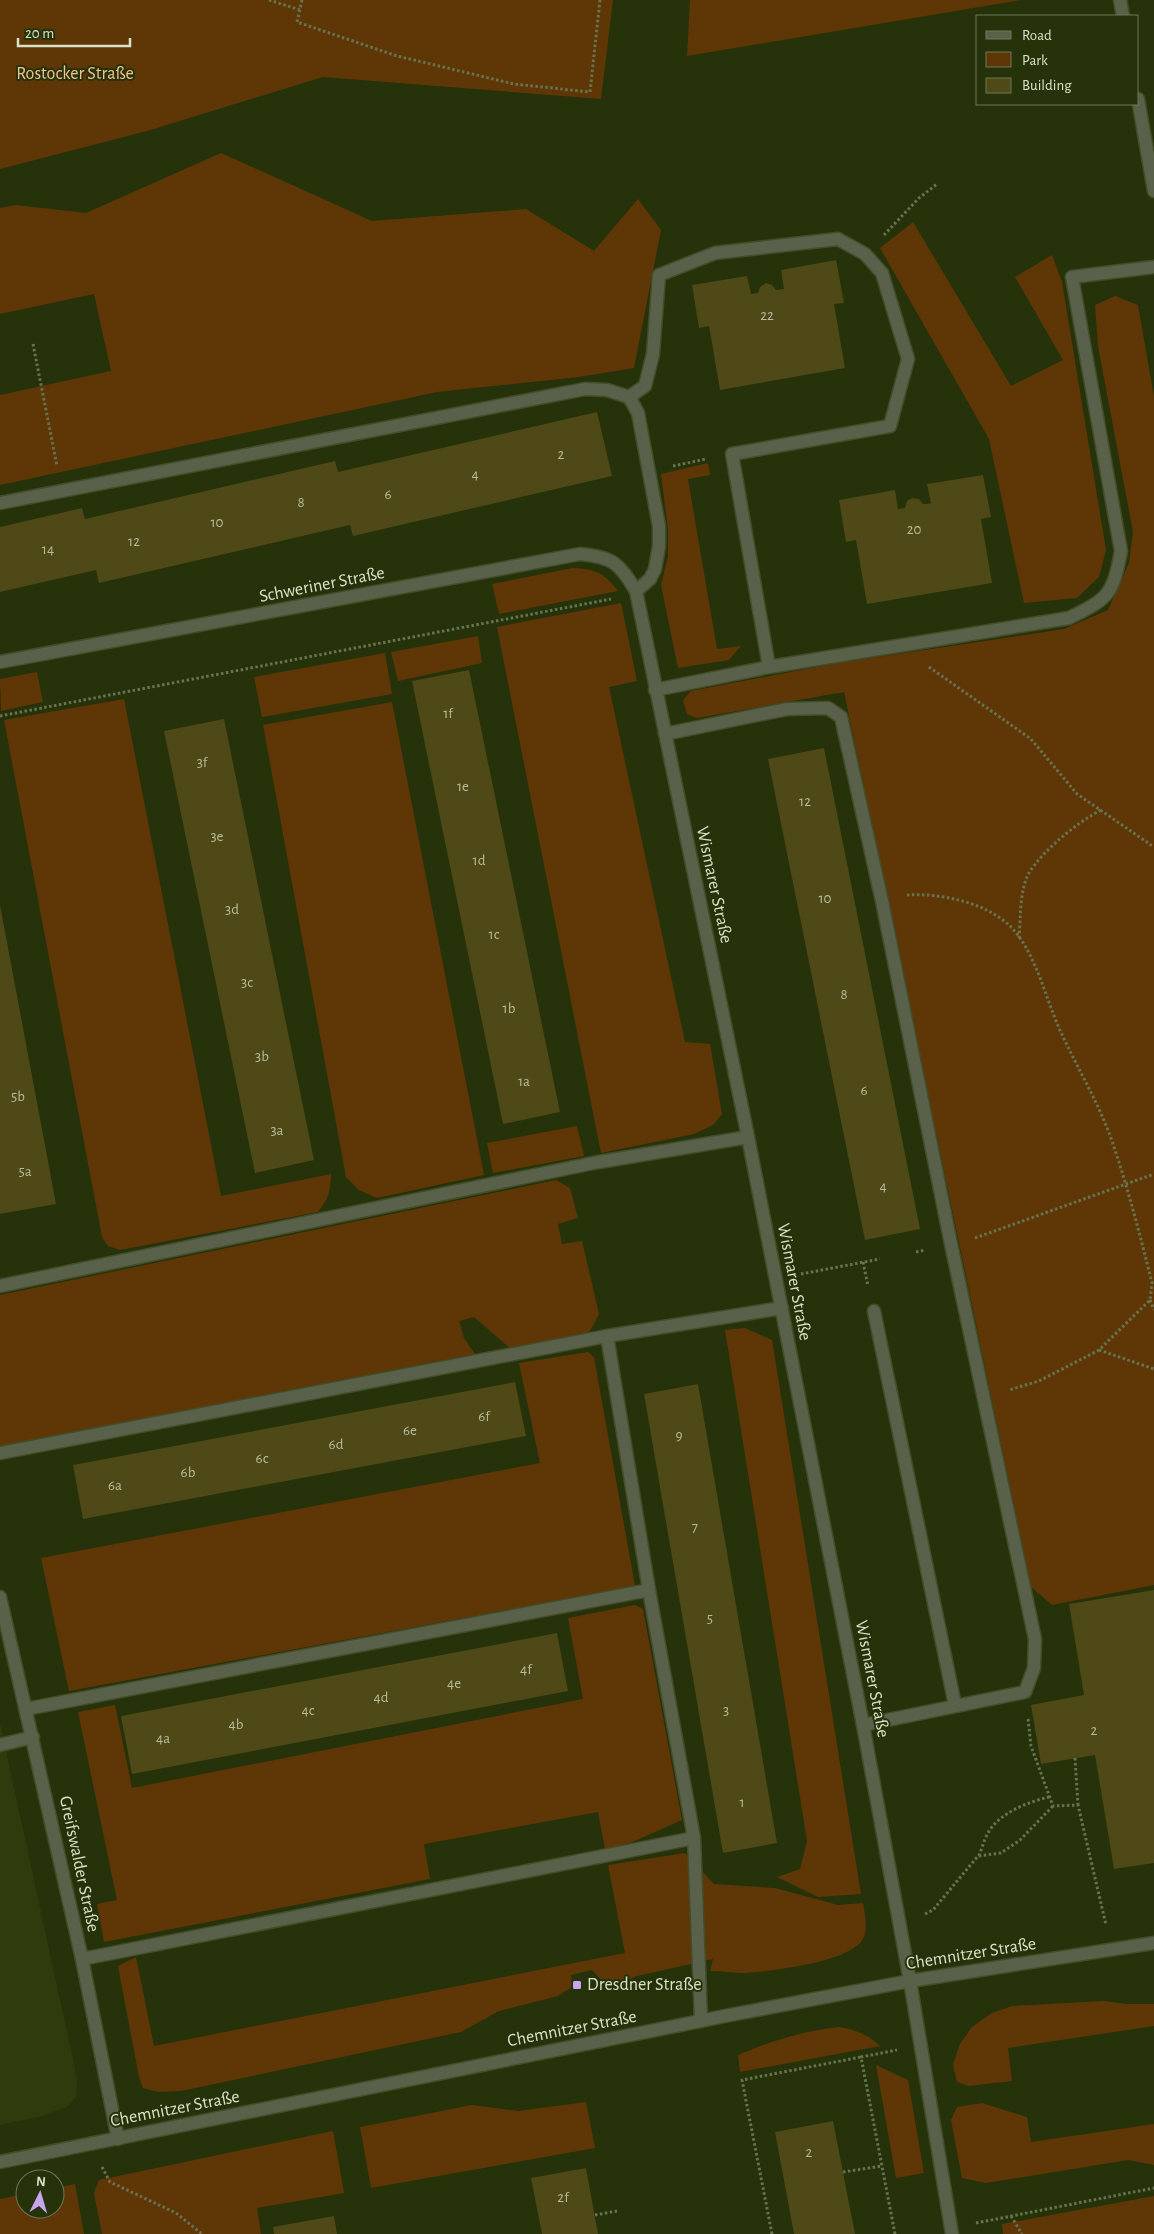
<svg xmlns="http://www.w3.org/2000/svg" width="1154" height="2234" font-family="'Alegreya Sans',sans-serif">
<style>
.built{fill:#2e3b0d}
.green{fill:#5f3707}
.building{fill:#4e4916}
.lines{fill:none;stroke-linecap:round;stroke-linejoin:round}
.service-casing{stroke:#424e28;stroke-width:15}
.minor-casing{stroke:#424e28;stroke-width:15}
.tertiary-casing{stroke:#424e28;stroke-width:15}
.path{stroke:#687350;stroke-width:3;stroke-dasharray:2.5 2.5;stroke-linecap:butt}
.service{stroke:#59614b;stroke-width:12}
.minor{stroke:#59614b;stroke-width:12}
.tertiary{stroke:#59614b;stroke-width:12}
.poi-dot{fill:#c6a6f0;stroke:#26320a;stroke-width:2}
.labels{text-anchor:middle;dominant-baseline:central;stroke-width:4;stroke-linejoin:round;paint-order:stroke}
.number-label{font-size:15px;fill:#b6bc9b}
.park-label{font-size:18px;fill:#f7c291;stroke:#26320a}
.street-label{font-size:18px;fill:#d8e2c7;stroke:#26320a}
.poi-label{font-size:18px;fill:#d8e2c7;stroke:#26320a;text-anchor:start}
</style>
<rect width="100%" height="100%" fill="#26320a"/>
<!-- built -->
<path class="built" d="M 0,1723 L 77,2078 L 76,2096 L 69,2106 L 43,2116 L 0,2125 Z"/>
<!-- green -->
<path class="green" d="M 0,0 L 613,0 L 601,99 L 323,77 L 147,131 L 0,169 Z
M 690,0 L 1021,0 L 687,56 Z
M 221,153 L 372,221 L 526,209 L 594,251 L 638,199 L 661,230 L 634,368 L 579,377 L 437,392 L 0,485 L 0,395 L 111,371 L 94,294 L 0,314 L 0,208 L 16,205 L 86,213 Z
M 913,222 L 1011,386 L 1063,360 L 1015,277 L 1052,255 L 1062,282 L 1106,550 L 1099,577 L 1077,598 L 1024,603 L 989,439 L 880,248 Z
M 1115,296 L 1138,305 L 1154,397 L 1154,1585 L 1052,1605 L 1031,1587 L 844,692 L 697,718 L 687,714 L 683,700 L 691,691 L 838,663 L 1064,629 L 1108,610 L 1129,563 L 1133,532 L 1098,346 L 1095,305 Z
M 708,463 L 710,475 L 688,479 L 717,649 L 741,646 L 729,660 L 678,668 L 661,585 L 668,556 L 668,529 L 661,474 Z
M 573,568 C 595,569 605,573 618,591 L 499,614 L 492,584 Z
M 621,603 L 637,681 L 609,687 L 685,1042 L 710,1044 L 722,1114 L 713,1125 L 694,1134 L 601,1153 L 497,627 Z
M 478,636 L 482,663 L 398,681 L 391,652 Z
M 385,653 L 392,694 L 262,717 L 254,677 Z
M 37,672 L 43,702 L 1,711 L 0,679 Z
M 124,699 L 221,1196 L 331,1174 C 331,1190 328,1200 318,1212 L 120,1250 L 108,1246 L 102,1237 L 4,720 Z
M 392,702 L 484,1175 L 377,1198 L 359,1190 L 346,1177 L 263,725 Z
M 577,1126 L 584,1156 L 493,1173 L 487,1143 Z
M 556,1180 L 570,1188 L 578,1218 L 558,1224 L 562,1244 L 582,1241 L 599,1314 L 590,1331 L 580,1336 L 511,1349 L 474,1317 L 459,1321 L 464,1338 L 475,1354 L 0,1446 L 0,1295 Z
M 745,1328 L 772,1340 L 861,1894 L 818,1897 L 777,1877 L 800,1869 L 807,1841 L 725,1330 Z
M 588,1352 L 594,1357 L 635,1586 L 69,1691 L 41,1558 L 540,1463 L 519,1363 Z
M 635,1605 L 643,1609 L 682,1820 L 630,1843 L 605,1849 L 598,1812 L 424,1844 L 430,1879 L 104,1942 L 97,1904 L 117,1900 L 78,1712 L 115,1705 L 132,1788 L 583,1699 L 568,1618 Z
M 685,1853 L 714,1884 L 775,1888 L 838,1905 L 863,1903 C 865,1916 870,1934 859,1944 C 839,1963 772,1971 745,1973 C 733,1973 721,1971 710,1971 L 713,1959 L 637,1976 L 609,1988 L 592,1970 L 571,1975 L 572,1987 L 558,1996 L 499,2011 L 461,2032 L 181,2091 L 158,2092 L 143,2088 L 139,2077 L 118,1966 L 136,1957 L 154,2046 L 625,1953 L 608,1865 Z
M 1104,2001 L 1126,2004 L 1154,2004 L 1154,2026 L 1008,2048 L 1012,2081 L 969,2086 L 957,2082 L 953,2064 L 960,2044 L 972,2027 L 992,2013 L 1012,2006 Z
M 839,2027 C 856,2030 867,2034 880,2046 L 740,2072 L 738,2055 C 771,2041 803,2031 839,2027 Z
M 876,2065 L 908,2080 L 924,2173 L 896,2178 Z
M 586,2102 L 595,2148 L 371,2188 L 360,2127 L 472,2105 L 518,2111 Z
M 982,2103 L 1027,2117 L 1031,2142 L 1154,2124 L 1154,2165 L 1128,2160 L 986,2183 L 962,2178 L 951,2120 L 957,2107 Z
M 333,2131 L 344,2193 L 257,2208 L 261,2234 L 102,2234 L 94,2193 L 99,2180 Z
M 75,2184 L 84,2234 L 0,2234 L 0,2199 L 25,2194 L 25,2209 L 55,2209 L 55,2188 Z
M 1154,2196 L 1154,2234 L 1003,2234 L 1002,2224 Z"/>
<!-- building -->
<path class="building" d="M 836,260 L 844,303 L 834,304 L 845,368 L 720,390 L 709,326 L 699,328 L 692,285 L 747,276 L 751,294 L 758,293 L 760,287 L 766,283 L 772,285 L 776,290 L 784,289 L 781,270 Z
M 597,412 L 612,476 L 353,536 L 350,525 L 99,583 L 96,570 L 0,592 L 0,527 L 82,508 L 85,519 L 335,461 L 338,472 Z
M 983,475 L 991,517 L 981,519 L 992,583 L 867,604 L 856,540 L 846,542 L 839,500 L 895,490 L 898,509 L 905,508 L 907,501 L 912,498 L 919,499 L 923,504 L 927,504 L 931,503 L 927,484 Z
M 469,670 L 560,1112 L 503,1124 L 412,681 Z
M 224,719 L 314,1160 L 255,1173 L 164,731 Z
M 824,748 L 920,1229 L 865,1240 L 768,759 Z
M 0,905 L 56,1204 L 0,1214 Z
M 515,1382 L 526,1436 L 83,1519 L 73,1465 Z
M 698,1384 L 777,1843 L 723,1853 L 644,1394 Z
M 1154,1590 L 1154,1863 L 1114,1869 L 1095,1755 L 1041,1764 L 1031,1705 L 1084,1695 L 1069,1604 Z
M 557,1633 L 568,1691 L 132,1774 L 121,1716 Z
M 833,2121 L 855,2234 L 794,2234 L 775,2132 Z
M 586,2168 L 598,2234 L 542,2234 L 531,2178 Z
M 334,2216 L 337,2234 L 274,2234 L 273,2227 Z"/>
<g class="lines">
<!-- service casing -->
<g class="service-casing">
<path id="service" d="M 629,397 L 645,386 L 653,354 L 659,275 L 715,253 L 838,239 L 865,254 L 882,273 L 908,359 L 890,426 L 732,454 L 769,667
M 0,503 L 585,389 L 607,390 L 629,397 L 638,413 L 659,526 L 659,546 L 655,569 L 650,579 L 636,591
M 655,690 L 769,667 L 1069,618 C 1108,599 1113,595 1121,551 L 1072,277 L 1154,267
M 665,734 L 787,709 L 828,708 L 841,717 L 882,901 L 951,1244 L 1035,1639 L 1034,1668 L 1025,1692 L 863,1725
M 0,1286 L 593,1163 L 748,1137
M 874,1311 L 955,1705
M 607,1336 L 649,1590 L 694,1838 L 701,2021
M 0,1453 L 607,1336 L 782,1308
M 26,1709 L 649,1590
M 0,1745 L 33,1737
M 82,1959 L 694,1838"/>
</g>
<!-- minor casing -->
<g class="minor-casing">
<path id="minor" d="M 0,662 L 580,554 C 613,557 619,563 636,591 L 748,1137 L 863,1725 L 910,1981 L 952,2234
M 0,1597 L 82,1959 L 118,2139"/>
</g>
<!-- tertiary casing -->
<g class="tertiary-casing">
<path id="tertiary" d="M 1120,0 L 1123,16
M 1138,99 L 1154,191
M 0,2162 L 730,2015 L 910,1981 L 1154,1943"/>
</g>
<!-- path -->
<path class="path" d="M 269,0 L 300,10
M 302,0 L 297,22 L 397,56 L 514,84 L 590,92 L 600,0
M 884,235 L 919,198 L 937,184
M 33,344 L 57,466
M 673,466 L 706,459
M 929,667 L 1031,739 L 1077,794 L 1154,847
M 0,716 L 611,599
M 907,895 C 940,893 985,902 1010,926 C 1035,951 1045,996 1059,1028 C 1076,1066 1098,1101 1112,1141 C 1128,1188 1140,1235 1152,1283 L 1150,1300 L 1099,1350 L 1039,1381 L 1009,1390
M 1019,938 C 1021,918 1019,891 1029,873 C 1043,850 1078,822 1101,810
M 975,1238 L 1154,1174
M 916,1252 L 925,1250
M 863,1262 L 868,1286
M 801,1274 L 880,1259
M 1150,1300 L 1154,1310
M 1099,1350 L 1154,1369
M 1028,1719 L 1031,1746 L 1053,1806 L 1078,1805 L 1106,1925
M 1075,1758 L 1078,1805
M 979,1856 C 982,1848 984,1840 988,1833 C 999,1813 1028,1802 1049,1797
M 925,1914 L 933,1910 L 978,1856 L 1001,1853 L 1020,1840 L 1053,1806
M 102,2167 L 110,2182 L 176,2213 L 202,2234
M 843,2172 L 882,2166
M 595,2215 L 617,2211
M 1011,2216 L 1022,2234
M 976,2223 L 1154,2188
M 772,2234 L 742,2080 L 861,2057
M 895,2234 L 861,2057 L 897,2050"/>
<!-- service -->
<use href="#service" class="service"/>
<!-- minor -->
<use href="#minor" class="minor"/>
<!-- tertiary -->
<use href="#tertiary" class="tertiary"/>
</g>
<!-- markers -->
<rect class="poi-dot" x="572" y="1980" width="10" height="10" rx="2.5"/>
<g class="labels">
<!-- number labels -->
<g class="number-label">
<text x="767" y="315">22</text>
<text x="561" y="454">2</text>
<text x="475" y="474">4</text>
<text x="388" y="494">6</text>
<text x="301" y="502">8</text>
<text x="217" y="522">10</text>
<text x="914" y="529">20</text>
<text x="134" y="541">12</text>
<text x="48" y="549">14</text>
<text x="448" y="713">1f</text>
<text x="202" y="762">3f</text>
<text x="463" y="786">1e</text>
<text x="805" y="801">12</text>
<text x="217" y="836">3e</text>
<text x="479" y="860">1d</text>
<text x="825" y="898">10</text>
<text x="232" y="909">3d</text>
<text x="494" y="934">1c</text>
<text x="247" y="982">3c</text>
<text x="844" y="994">8</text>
<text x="509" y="1008">1b</text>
<text x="262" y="1056">3b</text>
<text x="524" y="1081">1a</text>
<text x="864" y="1090">6</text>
<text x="18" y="1096">5b</text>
<text x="277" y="1130">3a</text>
<text x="25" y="1171">5a</text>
<text x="883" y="1186">4</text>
<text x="484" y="1416">6f</text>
<text x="410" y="1430">6e</text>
<text x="679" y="1435">9</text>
<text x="336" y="1444">6d</text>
<text x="262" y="1458">6c</text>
<text x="188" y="1472">6b</text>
<text x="115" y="1485">6a</text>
<text x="695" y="1527">7</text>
<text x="710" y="1618">5</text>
<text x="526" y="1669">4f</text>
<text x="454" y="1683">4e</text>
<text x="381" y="1697">4d</text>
<text x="308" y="1710">4c</text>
<text x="726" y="1710">3</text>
<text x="236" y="1724">4b</text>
<text x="1094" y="1730">2</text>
<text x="163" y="1738">4a</text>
<text x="742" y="1802">1</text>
<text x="809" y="2152">2</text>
<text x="563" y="2197">2f</text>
</g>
<!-- park labels -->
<g class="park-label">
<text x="75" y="74">Rostocker Straße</text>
</g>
<!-- street labels -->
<g class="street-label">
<text transform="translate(322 585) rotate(-11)">Schweriner Straße</text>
<text transform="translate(714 885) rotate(78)">Wismarer Straße</text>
<text transform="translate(794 1282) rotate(79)">Wismarer Straße</text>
<text transform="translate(872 1679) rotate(79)">Wismarer Straße</text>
<text transform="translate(79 1864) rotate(78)">Greifswalder Straße</text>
<text transform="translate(971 1954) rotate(-9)">Chemnitzer Straße</text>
<text transform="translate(572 2029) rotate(-11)">Chemnitzer Straße</text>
<text transform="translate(175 2109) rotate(-11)">Chemnitzer Straße</text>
</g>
<!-- poi labels -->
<g class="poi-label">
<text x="587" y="1985">Dresdner Straße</text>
</g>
</g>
<!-- legend -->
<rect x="976" y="15" width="162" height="90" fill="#26320a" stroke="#6d7856"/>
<rect x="986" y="31" width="25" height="8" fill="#59614b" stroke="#6d7856"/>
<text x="1022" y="40" font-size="15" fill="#d8e2c7">Road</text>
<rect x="986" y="52" width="25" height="15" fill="#5f3707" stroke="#6d7856"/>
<text x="1022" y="65" font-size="15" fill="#d8e2c7">Park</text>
<rect x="986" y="78" width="25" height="15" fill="#4e4916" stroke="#6d7856"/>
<text x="1022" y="90" font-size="15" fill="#d8e2c7">Building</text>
<!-- north arrow -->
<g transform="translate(40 2194) rotate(5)"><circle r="24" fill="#26320a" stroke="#6d7856"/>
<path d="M0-4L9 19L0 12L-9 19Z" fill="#c6a6f0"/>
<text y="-8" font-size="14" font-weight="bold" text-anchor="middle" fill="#d8e2c7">N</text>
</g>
<!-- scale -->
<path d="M18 38v8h112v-8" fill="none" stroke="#d8e2c7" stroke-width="2.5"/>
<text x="25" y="38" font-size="15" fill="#d8e2c7" stroke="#26320a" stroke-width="4" paint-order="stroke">20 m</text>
</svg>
